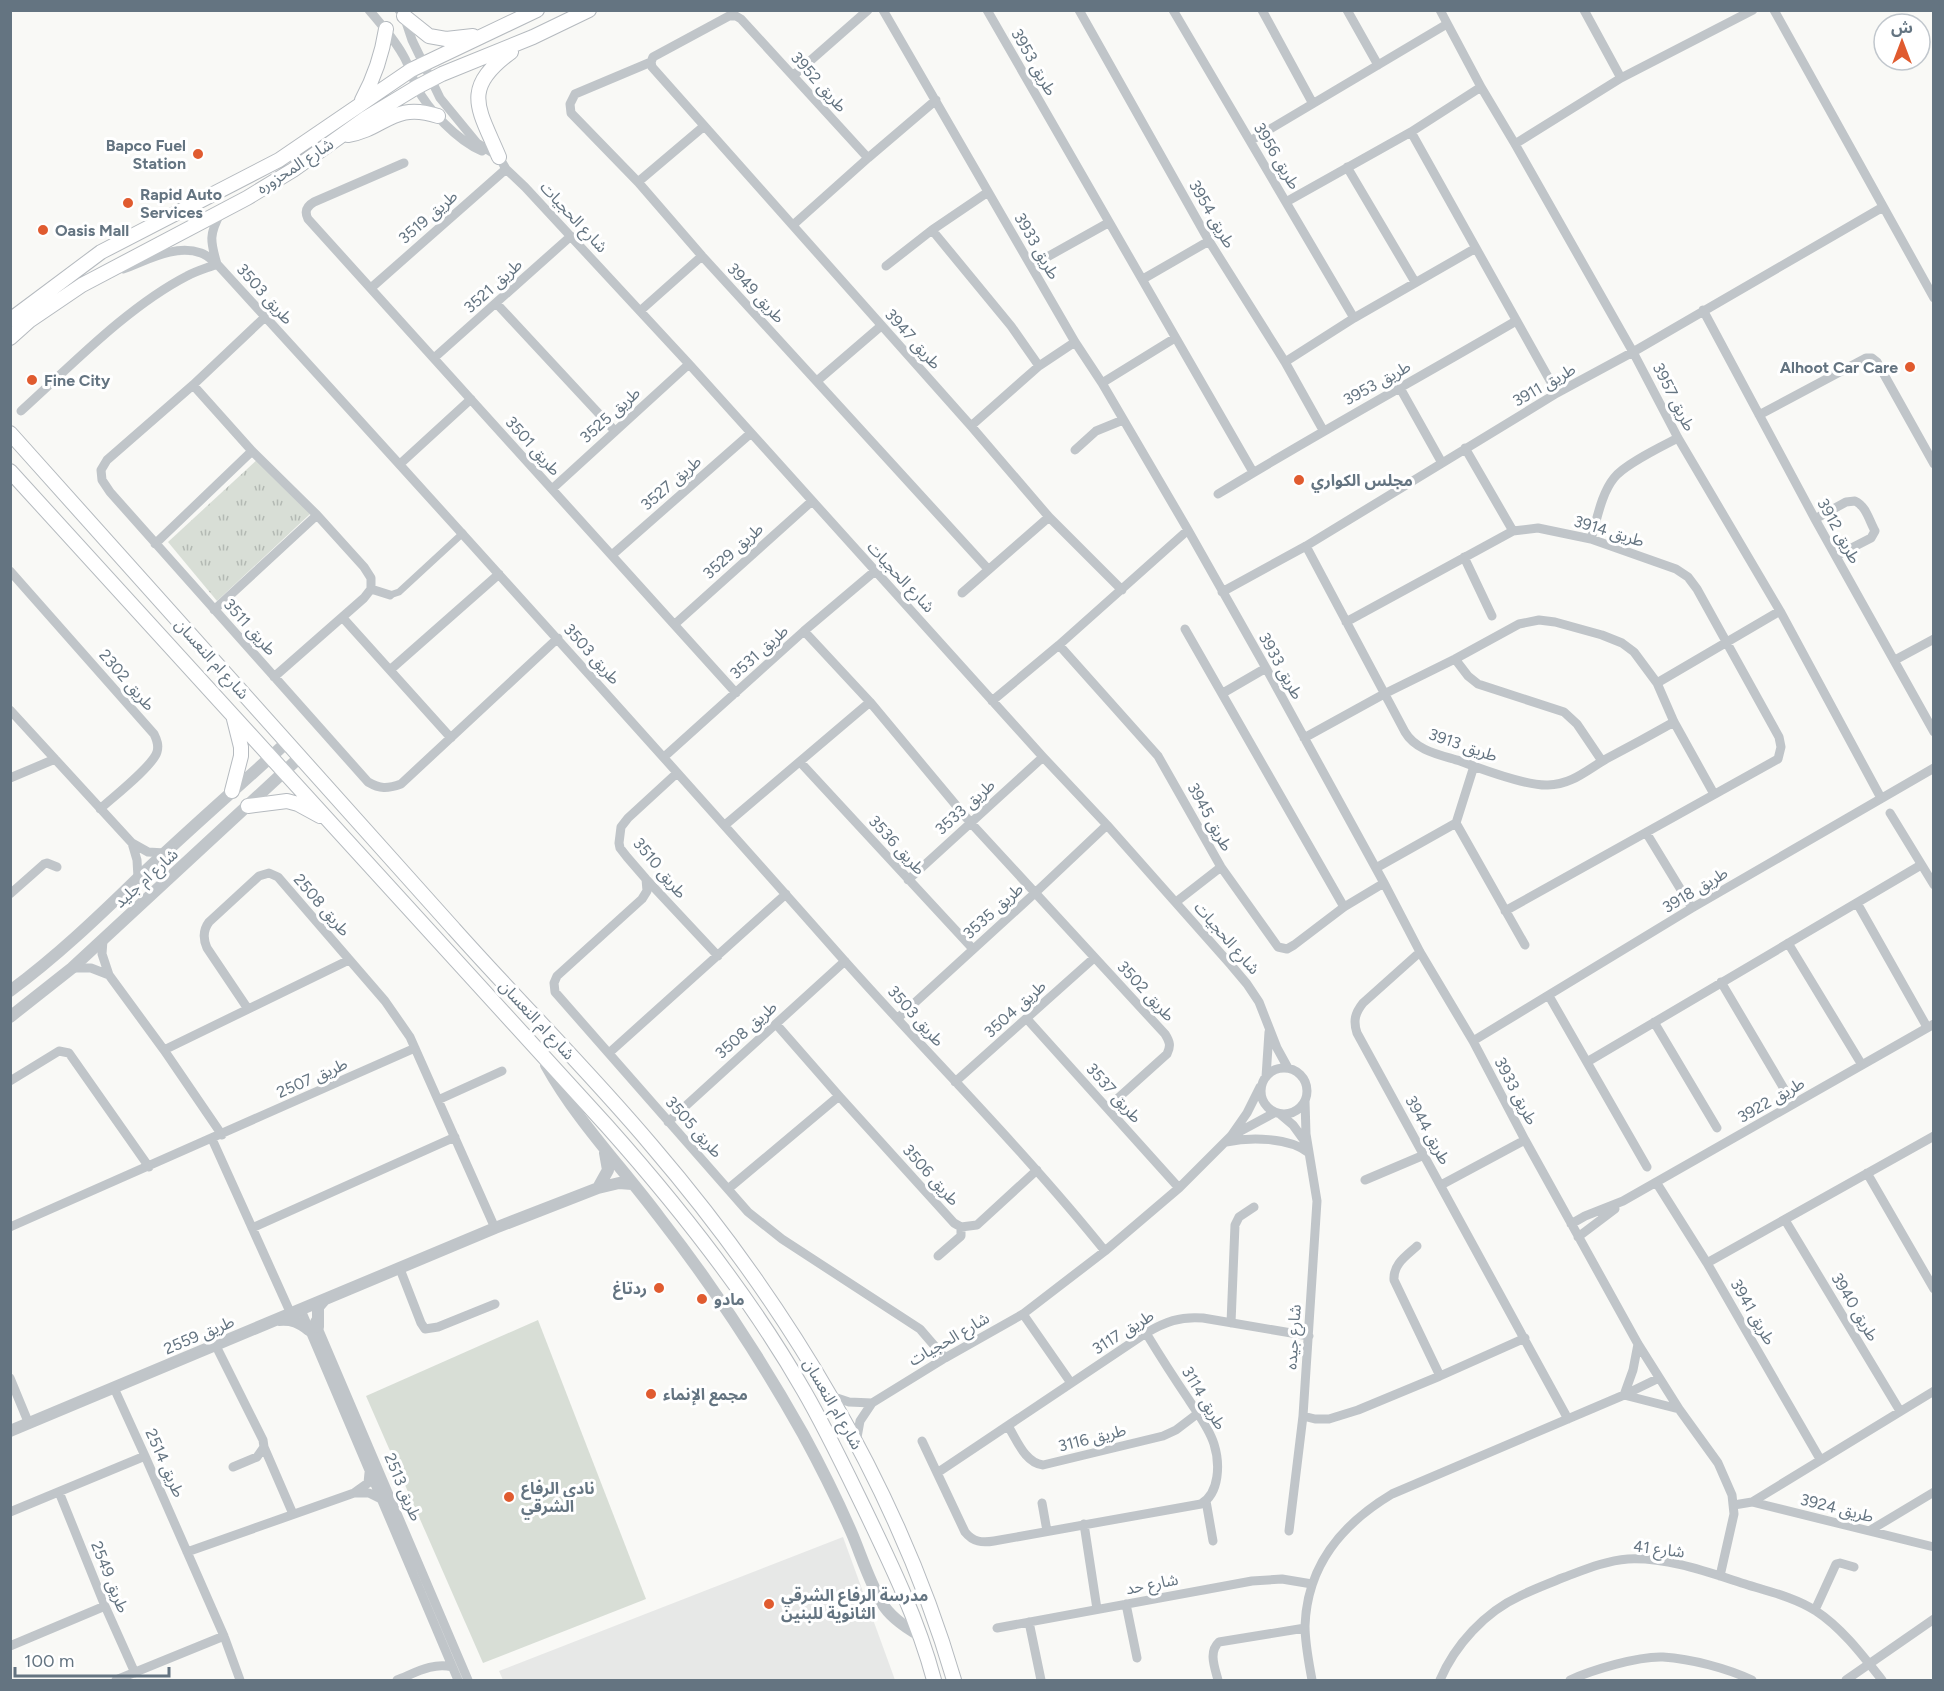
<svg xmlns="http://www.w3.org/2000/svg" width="1944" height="1691" font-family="Figtree,'Noto Sans Arabic',sans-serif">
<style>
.built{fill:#e7e8e7}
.park{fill:url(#park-tufts)}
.garden{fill:#d8ded6}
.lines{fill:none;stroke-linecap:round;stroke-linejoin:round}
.secondary-casing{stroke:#b5babf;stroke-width:16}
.pedestrian{stroke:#c0c5c9;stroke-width:7}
.minor{stroke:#c0c5c9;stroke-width:9}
.tertiary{stroke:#c0c5c9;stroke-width:12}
.secondary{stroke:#fff;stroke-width:14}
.poi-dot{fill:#e05b2f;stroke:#fff;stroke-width:2}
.labels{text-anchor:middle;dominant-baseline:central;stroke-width:6;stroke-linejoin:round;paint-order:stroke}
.street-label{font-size:16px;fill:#647481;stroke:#fff}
.poi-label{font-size:16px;font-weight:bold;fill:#647481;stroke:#fff;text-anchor:start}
</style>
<defs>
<pattern id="park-tufts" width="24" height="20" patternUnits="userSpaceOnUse" patternTransform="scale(1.5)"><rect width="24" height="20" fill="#d8ded6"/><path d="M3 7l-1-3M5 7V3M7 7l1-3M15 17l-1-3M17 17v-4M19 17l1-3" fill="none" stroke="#b3b9b3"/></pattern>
</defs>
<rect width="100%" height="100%" fill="#f9f9f6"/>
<!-- built -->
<path class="built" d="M 843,1537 L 895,1680 L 503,1680 L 499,1671 Z"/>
<!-- park -->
<path class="park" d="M 259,458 L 310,514 L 217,601 L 168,542 Z"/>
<!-- garden -->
<path class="garden" d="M 538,1320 L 646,1599 L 483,1663 L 366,1396 Z"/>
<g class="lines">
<!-- secondary casing -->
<g class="secondary-casing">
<path id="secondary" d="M 404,16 L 429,36 L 446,39 L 473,36
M 362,100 C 374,78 382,55 386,29
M 348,135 C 385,129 393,101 438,116
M 499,157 C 479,109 460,89 511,52
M 10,320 L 101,252 L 279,160 L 411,70 L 537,10
M 10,338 L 29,321 L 82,285 L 247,198 L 293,170 L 366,118 L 417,87 L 442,74 L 533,37 L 589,10
M 10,433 C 158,599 306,764 454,929 C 519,1002 589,1071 652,1146 C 784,1300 897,1485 954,1680
M 10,471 L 607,1126 C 680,1208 749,1295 804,1391 C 826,1429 845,1469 864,1508 C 891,1564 918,1620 934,1680
M 232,791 L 241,756 L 241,747 L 234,719
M 248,806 L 287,801 L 298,804 L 320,816"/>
</g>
<!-- pedestrian -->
<path class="pedestrian" d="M 390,595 L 399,592 L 463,533"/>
<!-- minor -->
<path class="minor" d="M 369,10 C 382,25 394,39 403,55 C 409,65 412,76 416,86 C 428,110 458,141 482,151
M 399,10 L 404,16 L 412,40 L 440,98 L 477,143 L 499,157 L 506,169 L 525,187 L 689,364 L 1043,757 L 1107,825 L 1231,965 L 1247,984 L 1259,1002 L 1277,1048 L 1288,1068
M 883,10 L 1031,266 L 1075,342 L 1102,383 L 1188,530 L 1266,668 L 1384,883 L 1420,952 L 1473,1041 L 1525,1140 L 1638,1344 L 1679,1409 L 1718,1463 L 1732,1495 L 1734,1514 L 1720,1576
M 987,10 L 1253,472
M 1079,10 L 1209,241 L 1285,362 L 1323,430
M 1173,10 L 1354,318
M 1262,10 L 1312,102
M 1347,10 L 1378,65
M 1440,10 L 1481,87 L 1515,144 L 1633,352 L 1678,438 L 1780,611 L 1881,798
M 1584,10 L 1621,78
M 1774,10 L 1934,298
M 651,62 L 575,94 L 570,104 L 571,113 L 638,182 L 702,256 L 988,569
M 794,75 L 868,10
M 1411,132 L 1557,393
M 1250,141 L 1447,24
M 1515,144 L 1621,78 L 1753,10
M 868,158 L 741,19 L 736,16 L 729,16 L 653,57 L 651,62 L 652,67 L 971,426 L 1049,517 L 1122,590
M 404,163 L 314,202 C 307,206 304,211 308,219 L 736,693
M 1347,167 L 1415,282
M 638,182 L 703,127
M 1286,202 L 1411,132 L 1481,87
M 793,225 L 868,158 L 936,100
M 932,230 L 1011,326 L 1039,366
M 217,264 C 210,241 209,234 221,212
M 886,266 L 932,230 L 988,192
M 1031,266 L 1108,223
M 123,269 C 148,260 175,244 201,253 C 207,255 212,260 217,264 C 427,494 636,725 842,958 C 929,1056 1023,1149 1105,1251
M 1143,279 L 1209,241
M 371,288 L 506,169
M 496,303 L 615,431
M 1703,310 L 1815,519 L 1934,732
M 640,311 L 702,256
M 265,317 L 193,385 L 107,460 L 101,470 L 102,480 L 110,492 L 368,782 C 380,789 387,789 401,784 L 558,638
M 434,358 L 571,236
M 1285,362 L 1354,318 L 1476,248
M 817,381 L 881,326
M 1102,383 L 1175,338
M 193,385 L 252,451 L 317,515 L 364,567 L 371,578 L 371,589 L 364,598 L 274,677
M 1400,388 L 1442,463
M 21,411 C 71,366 127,307 187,276 C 196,271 207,268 217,264
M 1759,415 L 1866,358 L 1872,358 L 1877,362 L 1934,464
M 971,426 L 1039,366 L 1075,342
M 1465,448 L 1513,531
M 1075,450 L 1096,431 L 1123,420
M 400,464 L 471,399
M 552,489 L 689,364
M 1218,494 C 1316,434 1417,379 1516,321
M 1815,519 L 1846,502 L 1855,501 C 1866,506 1869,520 1875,531 L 1871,538 L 1836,556
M 1591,539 C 1597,520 1601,494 1614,478 C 1625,464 1661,447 1678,438
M 155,544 L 252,451
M 1306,546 L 1405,732 C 1416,751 1441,755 1460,761 C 1481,769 1527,786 1548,785 C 1571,785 1587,770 1606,759 C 1629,747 1651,735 1674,722
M 612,555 L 751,433
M 1464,557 L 1492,616
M 10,571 L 154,734 C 157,740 159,745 157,752 C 153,766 112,798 100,809
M 371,589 L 390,595
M 1222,592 L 1306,546 L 1557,393 L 1633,352 L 1883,207
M 962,593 L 1049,517
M 214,610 L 317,515
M 343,618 L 451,738
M 1346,622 L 1513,531 L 1538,528 L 1591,539 L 1676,569 L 1688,577 L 1697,589 L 1779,737 L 1781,747 L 1778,759 L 1505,911
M 675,624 L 812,501
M 1185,629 L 1344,907
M 804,631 L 870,702 L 970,822 L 1165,1034 C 1170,1042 1171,1046 1167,1054 L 1107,1108
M 1059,645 L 1158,756 L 1221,867 L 1278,947 L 1287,949 L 1294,945 L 1344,907 L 1384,883
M 1455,659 L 1468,676 L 1478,684 L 1564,712 L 1577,724 L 1602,761
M 1895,660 L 1934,639
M 390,670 L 499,574
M 1657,683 L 1780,611
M 1223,693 L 1266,668
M 992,701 L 1059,645 L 1188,530
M 10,710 L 132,843 L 148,852 L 165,853
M 1304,738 L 1384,694 L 1455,659 L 1519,624 L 1539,620 L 1555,622 L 1602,635 L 1622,643 L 1634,652 L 1657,683 L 1674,722 L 1714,794
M 664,757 L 804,631 L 875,571
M 800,762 L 973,949
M 677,773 L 628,818 L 621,827 L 619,843 L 620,848 L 627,857 L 646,879 L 718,956
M 10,778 L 55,759
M 1890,813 L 1934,885
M 1456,823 L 1525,945
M 725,825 L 870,702
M 1647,834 L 1692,908
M 132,843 L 137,860 L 138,878
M 1376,868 L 1456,823 L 1474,766
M 646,879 L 647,891 L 642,899 L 557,976 L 554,983 L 555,992 L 748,1212 L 782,1239 L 920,1329 L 945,1358
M 908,880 L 1043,757
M 10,894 L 44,864 L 47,863 L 57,867
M 1176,902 L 1221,867
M 1857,903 L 1927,1027
M 103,940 L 102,954 L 109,975 L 164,1050 L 222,1135
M 1788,943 L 1862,1065
M 1420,952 L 1363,1003 C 1355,1013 1353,1021 1357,1033 L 1568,1419
M 72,968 L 91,968 L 109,975
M 1721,982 L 1793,1104
M 1549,996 L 1647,1167
M 248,1009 L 207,948 C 203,939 203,930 209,922 L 259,876 L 269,873 L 278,877 L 385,1001 L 410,1037 L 495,1228
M 898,1018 L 1035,893 L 1107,825
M 1027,1019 L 1179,1188
M 1654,1022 L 1717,1128
M 776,1024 L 839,1096 L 954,1223 L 961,1227 L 977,1225 L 1037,1170
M 1473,1041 L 1692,908 L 1934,768
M 164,1050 L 349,960
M 609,1053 L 786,894
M 1587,1062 L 1921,865
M1261 1091a23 23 0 1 1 46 0a23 23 0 1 1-46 0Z
M 1266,1077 L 1269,1032
M 10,1081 L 59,1051 L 69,1053 L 149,1167
M 955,1082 L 1094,958
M 438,1100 L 502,1071
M 1280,1114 L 1293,1125 L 1306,1143
M 668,1122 L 845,961
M 1235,1134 L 1274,1113
M 212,1139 L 291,1314
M 1226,1142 C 1250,1137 1289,1137 1309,1153
M 1867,1173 L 1934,1289
M 1365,1180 L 1424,1155
M 1656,1182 L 1707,1263 L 1820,1459
M 1441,1185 L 1525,1140
M 728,1189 L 839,1096
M 1785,1220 L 1900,1411
M 1571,1224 L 1585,1216 L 1623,1201 L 1934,1024
M 10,1227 L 415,1048
M 252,1228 L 455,1137
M 1578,1237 L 1615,1209
M 1417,1246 C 1406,1256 1393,1264 1394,1280 L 1440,1376
M 938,1256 L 961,1236 L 961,1227
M 1707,1263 L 1934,1136
M 400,1269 L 421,1323 L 425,1329 L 438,1327 L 495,1304
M 301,1310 L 458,1680
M 1023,1314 L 1071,1383
M 315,1321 L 468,1680
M 1231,1323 L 1235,1225 L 1239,1217 L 1254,1207
M 1638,1344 L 1633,1370 L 1624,1395 L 1679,1409
M 216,1346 L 263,1440 L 264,1447 L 257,1457 L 233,1467
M 10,1378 L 29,1424
M 114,1388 L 145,1456 L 224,1636 L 240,1680
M 831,1396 L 849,1402 L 872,1403
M 1303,1416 L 1315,1419 L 1329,1419 L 1358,1410 L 1440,1376 L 1525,1338
M 1008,1426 C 1017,1440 1025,1463 1043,1465 L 1163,1436 L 1176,1430 L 1197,1414
M 922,1441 L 965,1532 C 973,1542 982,1543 994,1541 L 1201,1504 C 1220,1493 1220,1463 1214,1444 C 1209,1428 1198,1414 1189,1400 C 1174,1378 1160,1356 1146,1333
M 856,1443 L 860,1421 L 872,1403 L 945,1358 L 1023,1314 L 1105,1251 L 1179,1188 L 1231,1136 L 1247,1113 L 1260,1087
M 264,1447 L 293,1514
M 937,1473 L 1146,1333 C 1165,1322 1180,1316 1203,1318 L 1309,1336
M 59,1492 L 105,1606 L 135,1673
M 354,1493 L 369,1493 L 381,1499
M 1206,1501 L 1213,1541
M 1752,1502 L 1934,1391
M 1042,1503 L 1047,1531
M 1734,1505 L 1752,1502 L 1934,1547
M 10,1512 L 145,1456
M 1084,1524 L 1097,1609
M 1289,1531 L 1303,1416 L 1317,1201 L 1306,1134 L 1305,1101
M 1869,1531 L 1934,1492
M 187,1552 L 354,1493 L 368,1483 L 369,1473
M 1126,1604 L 1137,1658
M 1815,1610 L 1836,1564 L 1840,1563 L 1854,1567
M 1029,1622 L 1041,1680
M 997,1628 L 1252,1581 L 1282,1579 L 1312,1584
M 10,1646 L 105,1606
M 116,1680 L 224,1636
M 397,1680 C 415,1673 433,1662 452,1667
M 1218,1680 C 1215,1668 1208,1652 1219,1642 L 1305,1628
M 1312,1680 C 1309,1663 1305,1644 1305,1626 C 1307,1565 1342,1524 1392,1494 L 1624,1395 L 1659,1378
M 1440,1680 C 1455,1645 1485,1612 1520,1596 C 1534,1589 1548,1584 1562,1578 C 1584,1570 1604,1561 1628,1559 C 1668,1557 1710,1573 1748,1585 C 1771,1592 1796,1598 1816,1611 C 1842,1628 1863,1656 1882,1680
M 1570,1680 C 1592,1670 1638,1656 1663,1657 C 1692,1659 1726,1668 1752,1680
M 1846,1680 L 1934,1619"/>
<!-- tertiary -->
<path class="tertiary" d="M 10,991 C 56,957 97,918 137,879 C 186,832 237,788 286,743
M 10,1017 L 72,968 L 300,757
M 546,1065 C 577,1121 622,1167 660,1218 C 713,1286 761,1359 803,1434 C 821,1467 838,1501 853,1536 C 862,1558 870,1583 882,1603 C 890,1617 905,1627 919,1635
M 598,1188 L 608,1170 L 605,1153
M 279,1320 C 292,1319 299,1322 309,1330
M 318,1327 L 318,1307 L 324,1300
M 10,1431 L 495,1228 L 598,1188 L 619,1183 L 632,1184"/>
<!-- secondary -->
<use href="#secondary" class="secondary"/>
</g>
<!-- markers -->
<g class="poi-dot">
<circle cx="198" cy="154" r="6"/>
<circle cx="128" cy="203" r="6"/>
<circle cx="43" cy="230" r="6"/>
<circle cx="1910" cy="367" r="6"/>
<circle cx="32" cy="380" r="6"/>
<circle cx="1299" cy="480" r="6"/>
<circle cx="659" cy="1288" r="6"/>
<circle cx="702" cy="1299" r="6"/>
<circle cx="651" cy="1394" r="6"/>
<circle cx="509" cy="1497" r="6"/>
<circle cx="769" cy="1604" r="6"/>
</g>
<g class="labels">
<!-- street labels -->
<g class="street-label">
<text transform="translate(1034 62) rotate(60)">طريق 3953</text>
<text transform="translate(819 82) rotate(48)">طريق 3952</text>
<text transform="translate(1277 156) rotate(59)">طريق 3956</text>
<text transform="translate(295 166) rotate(-33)">شارع المحزوره</text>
<text transform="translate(1212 214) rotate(60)">طريق 3954</text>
<text transform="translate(428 217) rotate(-41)">طريق 3519</text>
<text transform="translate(574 217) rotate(47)">شارع الحجيات</text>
<text transform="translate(1037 246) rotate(60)">طريق 3933</text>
<text transform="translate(493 286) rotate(-42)">طريق 3521</text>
<text transform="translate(756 293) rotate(47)">طريق 3949</text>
<text transform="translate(265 294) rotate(48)">طريق 3503</text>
<text transform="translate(913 339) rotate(48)">طريق 3947</text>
<text transform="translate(1377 383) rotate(-29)">طريق 3953</text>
<text transform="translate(1544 385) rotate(-30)">طريق 3911</text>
<text transform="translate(1674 397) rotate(63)">طريق 3957</text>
<text transform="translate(610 415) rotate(-42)">طريق 3525</text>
<text transform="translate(533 446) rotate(48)">طريق 3501</text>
<text transform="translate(671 483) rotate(-41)">طريق 3527</text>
<text transform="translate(1609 531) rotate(17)">طريق 3914</text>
<text transform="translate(1839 531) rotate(61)">طريق 3912</text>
<text transform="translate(733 551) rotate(-42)">طريق 3529</text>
<text transform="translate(901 577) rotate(47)">شارع الحجيات</text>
<text transform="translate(250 627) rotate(48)">طريق 3511</text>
<text transform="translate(759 652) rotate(-42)">طريق 3531</text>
<text transform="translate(592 654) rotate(48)">طريق 3503</text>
<text transform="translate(212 659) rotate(48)">شارع ام النعسان</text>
<text transform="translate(1281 666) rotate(61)">طريق 3933</text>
<text transform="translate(127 680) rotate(49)">طريق 2302</text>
<text transform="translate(1463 745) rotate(19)">طريق 3913</text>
<text transform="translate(965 807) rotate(-42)">طريق 3533</text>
<text transform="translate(1210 817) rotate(61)">طريق 3945</text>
<text transform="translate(897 845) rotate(47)">طريق 3536</text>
<text transform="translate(660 868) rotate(50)">طريق 3510</text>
<text transform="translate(146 878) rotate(-42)">شارع ام جليد</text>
<text transform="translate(1695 890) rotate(-31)">طريق 3918</text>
<text transform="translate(322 905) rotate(49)">طريق 2508</text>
<text transform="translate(993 911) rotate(-42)">طريق 3535</text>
<text transform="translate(1227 938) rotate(49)">شارع الحجيات</text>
<text transform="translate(1146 991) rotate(47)">طريق 3502</text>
<text transform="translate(1015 1009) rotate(-42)">طريق 3504</text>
<text transform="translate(916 1016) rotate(48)">طريق 3503</text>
<text transform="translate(537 1020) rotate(47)">شارع ام النعسان</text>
<text transform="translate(746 1030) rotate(-42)">طريق 3508</text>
<text transform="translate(312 1078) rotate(-24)">طريق 2507</text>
<text transform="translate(1516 1091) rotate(62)">طريق 3933</text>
<text transform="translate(1114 1093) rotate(48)">طريق 3537</text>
<text transform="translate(1771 1100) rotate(-30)">طريق 3922</text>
<text transform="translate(694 1127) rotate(48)">طريق 3505</text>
<text transform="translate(1428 1130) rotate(61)">طريق 3944</text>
<text transform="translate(931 1175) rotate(48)">طريق 3506</text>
<text transform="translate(1855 1307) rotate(59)">طريق 3940</text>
<text transform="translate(1753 1312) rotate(60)">طريق 3941</text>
<text transform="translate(1123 1332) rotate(-32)">طريق 3117</text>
<text transform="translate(199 1335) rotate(-23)">طريق 2559</text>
<text transform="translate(1293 1337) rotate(-86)">شارع جيده</text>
<text transform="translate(949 1339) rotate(-30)">شارع الحجيات</text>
<text transform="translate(1204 1398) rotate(59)">طريق 3114</text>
<text transform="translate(833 1404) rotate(60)">شارع ام النعسان</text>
<text transform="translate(1092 1438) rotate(-14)">طريق 3116</text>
<text transform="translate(165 1463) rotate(66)">طريق 2514</text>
<text transform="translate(403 1487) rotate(67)">طريق 2513</text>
<text transform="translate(1837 1508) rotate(14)">طريق 3924</text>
<text transform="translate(1659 1549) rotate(7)">شارع 41</text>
<text transform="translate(110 1577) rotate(68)">طريق 2549</text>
<text transform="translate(1152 1584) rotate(-11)">شارع حد</text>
</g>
<!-- poi labels -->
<g class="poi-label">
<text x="186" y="145" text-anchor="end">Bapco Fuel<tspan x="186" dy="18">Station</tspan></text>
<text x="140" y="194">Rapid Auto<tspan x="140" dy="18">Services</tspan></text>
<text x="55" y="230">Oasis Mall</text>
<text x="1898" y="367" text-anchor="end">Alhoot Car Care</text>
<text x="44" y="380">Fine City</text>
<text x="1311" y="480">مجلس الكواري</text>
<text x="647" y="1288" text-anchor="end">ردتاغ</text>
<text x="714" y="1299">مادو</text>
<text x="663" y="1394">مجمع الإنماء</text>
<text x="521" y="1488">نادي الرفاع<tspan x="521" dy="18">الشرقي</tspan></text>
<text x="781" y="1595">مدرسة الرفاع الشرقي<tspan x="781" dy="18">الثانوية للبنين</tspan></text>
</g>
</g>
<!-- border -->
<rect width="1944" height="1691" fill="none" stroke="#647481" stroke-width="24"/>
<!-- north arrow -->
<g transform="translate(1902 42)"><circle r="28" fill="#ffffff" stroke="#c1c7cd" stroke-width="1.5"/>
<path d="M0-4.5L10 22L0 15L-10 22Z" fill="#e05b2f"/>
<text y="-9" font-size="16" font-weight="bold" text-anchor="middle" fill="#647481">ش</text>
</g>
<!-- scale -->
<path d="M15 1667v9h154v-9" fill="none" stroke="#647481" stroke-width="3"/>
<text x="24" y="1667" font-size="18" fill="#647481" stroke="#ffffff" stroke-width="4.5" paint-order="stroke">100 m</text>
</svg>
